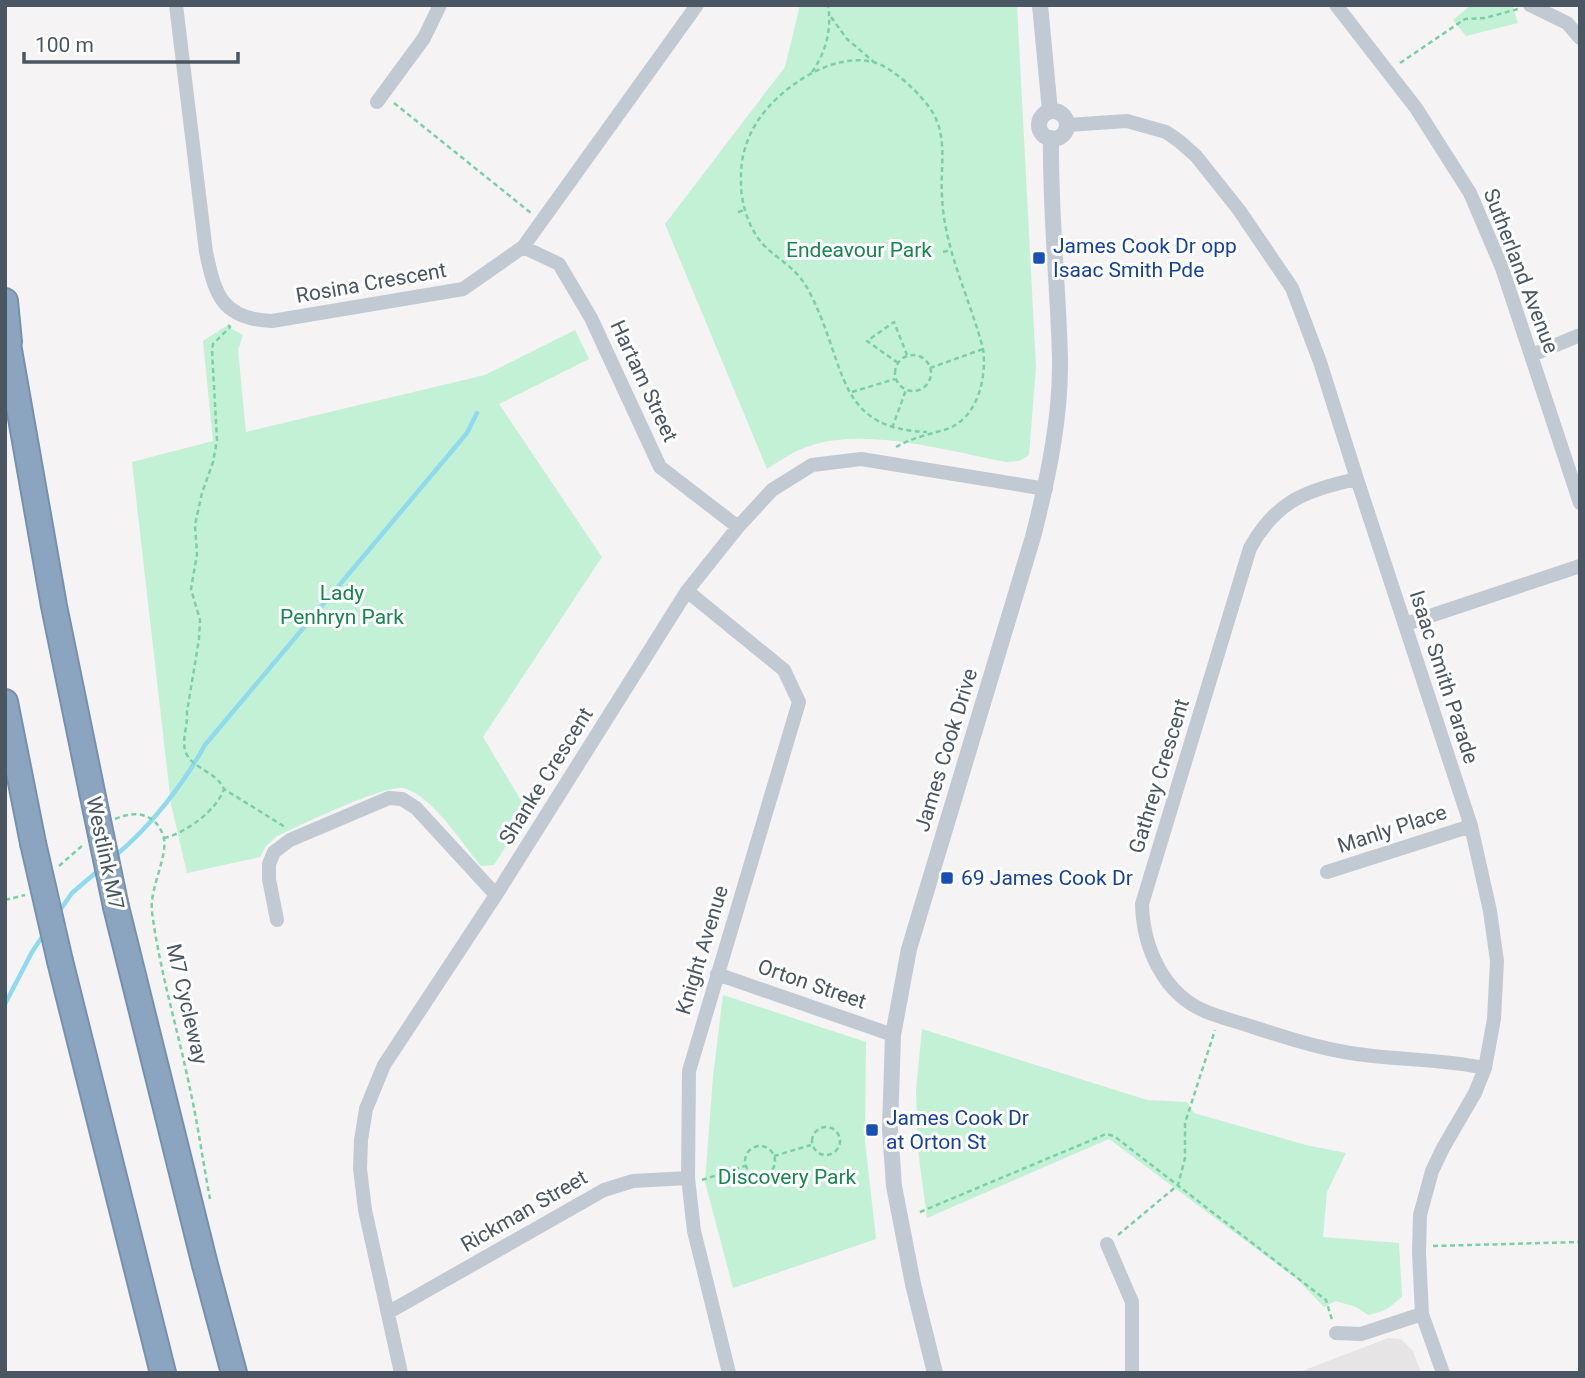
<svg xmlns="http://www.w3.org/2000/svg" width="1585" height="1378" font-family="Roboto,sans-serif">
<style>
.education{fill:#e6e4e5}
.green{fill:#c3f1d5}
.lines{fill:none;stroke-linecap:round;stroke-linejoin:round}
.stream{stroke:#90daee;stroke-width:4.5}
.motorway-casing{stroke:#7690ad;stroke-width:28}
.path{stroke:#7ad0a6;stroke-width:2.5;stroke-dasharray:5 3.5;stroke-linecap:butt}
.minor{stroke:#c1cad2;stroke-width:14}
.tertiary{stroke:#c1cad2;stroke-width:16}
.motorway{stroke:#8ba5c1;stroke-width:24}
.motorway-bridge-casing{stroke:#7690ad;stroke-width:28;stroke-linecap:butt}
.motorway-bridge{stroke:#8ba5c1;stroke-width:24}
.transit-dot{fill:#1a4fb4;stroke:#fff;stroke-width:2.5}
.labels{text-anchor:middle;dominant-baseline:central;stroke-width:6;stroke-linejoin:round;paint-order:stroke}
.transit-label{font-size:21px;fill:#164399;stroke:#fff;text-anchor:start}
.park-label{font-size:21px;fill:#17864f;stroke:#fff}
.street-label{font-size:21px;fill:#4a5661;stroke:#fff}
</style>
<rect width="100%" height="100%" fill="#f5f3f3"/>
<!-- education -->
<path class="education" d="M 1388,1338 L 1401,1339 L 1413,1351 L 1421,1373 L 1297,1373 Z"/>
<!-- green -->
<path class="green" d="M 800,5 L 1017,5 L 1036,367 L 1029,455 L 1019,461 L 1006,462 C 947,451 861,425 804,448 C 791,453 779,461 767,469 L 665,224 L 785,67 Z
M 1471,5 L 1512,5 L 1518,23 L 1466,36 L 1453,20 Z
M 226,326 L 243,335 L 238,350 L 246,432 L 485,375 L 575,330 L 589,359 L 499,404 L 602,557 L 483,737 L 528,812 L 494,865 L 481,866 C 462,843 435,800 407,789 C 389,781 300,826 277,836 L 266,846 L 260,857 L 187,873 L 171,804 L 132,462 L 213,441 L 203,341 Z
M 723,995 L 866,1042 L 865,1141 L 876,1239 L 733,1288 L 705,1182 L 713,1077 Z
M 922,1029 L 1147,1100 L 1187,1102 L 1194,1113 L 1306,1145 L 1346,1153 L 1327,1192 L 1323,1237 L 1399,1243 L 1402,1296 C 1391,1308 1383,1312 1368,1315 L 1356,1307 L 1336,1301 L 1324,1307 L 1298,1280 L 1109,1139 L 927,1218 L 918,1150 L 916,1091 Z"/>
<g class="lines">
<!-- stream -->
<path class="stream" d="M 115,856 C 150,827 183,785 205,745 L 467,433 L 477,413
M 58,913 L 72,893 L 100,869
M 5,1004 L 32,952 L 44,934"/>
<!-- motorway casing -->
<g class="motorway-casing">
<path id="motorway" d="M 5,301 L 9,342
M 5,327 L 54,606 L 92,792
M 5,702 L 33,843
M 116,907 L 205,1265 L 234,1373
M 60,961 L 163,1373"/>
</g>
<!-- path -->
<path class="path" d="M 831,17 L 847,39 L 874,62
M 1400,63 L 1465,19 L 1485,18 L 1518,9
M 812,72 C 826,52 832,29 828,5
M 394,103 L 531,213
M 738,212 L 745,210
M 943,252 L 951,250
M 228,325 L 230,327 L 213,344 L 212,350 L 217,440 L 213,462 L 202,493 L 195,525 L 197,554 L 191,589 L 200,620 L 199,639 L 187,712 C 188,726 181,740 186,753 C 193,769 217,772 224,789 L 285,827
M895 373a18 18 0 1 1 36 0a18 18 0 1 1-36 0Z
M 898,363 L 867,341 L 894,322 L 907,355
M 930,368 L 983,349
M 852,392 L 895,379
M 892,428 L 906,390
M 896,447 C 911,438 931,434 947,429 C 978,418 987,377 983,349 C 970,298 944,250 942,196 C 940,168 948,139 933,113 C 923,96 893,67 873,62 C 831,52 779,88 757,122 C 745,141 740,161 741,183 C 741,203 748,226 761,242 C 771,254 786,262 797,274 C 808,286 814,301 820,315 C 846,378 844,429 927,432
M 115,819 C 135,810 155,813 163,835 C 170,853 149,888 152,912 C 160,973 178,1030 190,1089 C 198,1125 203,1162 210,1199
M 164,838 C 186,833 217,810 224,789
M 59,866 L 83,845
M 5,900 L 25,895
M812 1141a14 14 0 1 1 28 0a14 14 0 1 1-28 0Z
M745 1161a15 15 0 1 1 30 0a15 15 0 1 1-30 0Z
M 774,1156 L 811,1145
M 702,1180 L 745,1166
M 920,1212 L 1106,1134 L 1114,1136 L 1326,1300 L 1332,1320
M 1118,1235 L 1178,1185 L 1185,1158 L 1185,1123 L 1215,1030
M 1433,1246 L 1580,1242"/>
<!-- minor -->
<path class="minor" d="M 176,5 L 206,252 C 215,295 222,319 272,321 L 463,289 L 523,247 L 697,5
M 1336,5 L 1416,108 L 1470,193 L 1502,268 L 1580,503
M 1530,5 L 1567,23 L 1580,38
M 377,102 L 424,38 L 440,5
M 1067,125 L 1127,121 L 1166,132 L 1179,141 L 1196,156 L 1239,210 L 1292,288 L 1320,362 L 1357,479 L 1471,826 L 1490,911 L 1497,961 L 1494,1019 L 1485,1068 L 1475,1093 L 1443,1148 L 1432,1171 L 1420,1215 L 1419,1253 L 1422,1314 L 1443,1373
M 523,247 L 559,264 L 591,318 L 660,467 L 738,527
M 1532,355 L 1580,335
M 1357,479 C 1306,490 1276,501 1250,548 L 1142,904 C 1143,948 1164,995 1207,1012 C 1222,1018 1238,1022 1253,1027 C 1293,1040 1331,1052 1373,1056 C 1410,1060 1447,1060 1485,1068
M 687,591 L 784,670 L 799,702 L 689,1071 L 688,1178 L 694,1231 L 729,1373
M 1406,624 L 1580,566
M 1327,872 L 1471,826
M 277,920 L 269,879 L 269,864 L 274,852 L 290,840 L 389,798 L 402,799 L 416,808 L 496,895
M 717,974 L 893,1035
M 1107,1244 L 1132,1302 L 1132,1373
M 389,1312 L 604,1190 L 633,1181 L 688,1178
M 1336,1333 L 1361,1334 L 1422,1314
M 401,1373 L 365,1210 L 360,1169 L 361,1140 L 366,1109 L 384,1065 L 496,895 L 687,591 L 738,527 L 772,490 L 812,465 L 861,459 L 1046,489"/>
<!-- tertiary -->
<path class="tertiary" d="M 1040,5 L 1050,111
M1039 125a14 14 0 1 1 28 0a14 14 0 1 1-28 0Z
M 935,1373 L 913,1284 L 894,1186 L 890,1129 L 893,1035 L 909,949 L 1033,537 C 1048,478 1061,418 1060,358 C 1058,284 1050,212 1051,138"/>
<!-- motorway -->
<use href="#motorway" class="motorway"/>
<!-- motorway-bridge casing -->
<g class="motorway-bridge-casing">
<path id="motorway-bridge" d="M 92,792 L 116,907
M 33,843 L 60,961"/>
</g>
<!-- motorway-bridge -->
<use href="#motorway-bridge" class="motorway-bridge"/>
</g>
<!-- markers -->
<g class="transit-dot">
<rect x="1032" y="251" width="14" height="14" rx="3.5"/>
<rect x="940" y="871" width="14" height="14" rx="3.5"/>
<rect x="865" y="1123" width="14" height="14" rx="3.5"/>
</g>
<g class="labels">
<!-- transit labels -->
<g class="transit-label">
<text x="1053" y="246">James Cook Dr opp<tspan x="1053" dy="24">Isaac Smith Pde</tspan></text>
<text x="961" y="878">69 James Cook Dr</text>
<text x="886" y="1118">James Cook Dr<tspan x="886" dy="24">at Orton St</tspan></text>
</g>
<!-- park labels -->
<g class="park-label">
<text x="859" y="250">Endeavour Park</text>
<text x="342" y="593">Lady<tspan x="342" dy="24">Penhryn Park</tspan></text>
<text x="787" y="1177">Discovery Park</text>
</g>
<!-- street labels -->
<g class="street-label">
<text transform="translate(1521 271) rotate(69)">Sutherland Avenue</text>
<text transform="translate(371 283) rotate(-10)">Rosina Crescent</text>
<text transform="translate(644 381) rotate(65)">Hartam Street</text>
<text transform="translate(1444 677) rotate(72)">Isaac Smith Parade</text>
<text transform="translate(946 750) rotate(-73)">James Cook Drive</text>
<text transform="translate(546 776) rotate(-58)">Shanke Crescent</text>
<text transform="translate(1159 776) rotate(-73)">Gathrey Crescent</text>
<text transform="translate(1392 829) rotate(-18)">Manly Place</text>
<text transform="translate(105 853) rotate(78)">Westlink M7</text>
<text transform="translate(702 950) rotate(-73)">Knight Avenue</text>
<text transform="translate(812 984) rotate(19)">Orton Street</text>
<text transform="translate(187 1004) rotate(77)">M7 Cycleway</text>
<text transform="translate(524 1211) rotate(-30)">Rickman Street</text>
</g>
</g>
<!-- border -->
<rect width="1585" height="1378" fill="none" stroke="#4a5661" stroke-width="14"/>
<!-- scale -->
<path d="M24 52v10h214v-10" fill="none" stroke="#4a5661" stroke-width="3.5"/>
<text x="35" y="52" font-size="21" fill="#4a5661" stroke="#ffffff" stroke-width="5" paint-order="stroke">100 m</text>
</svg>
